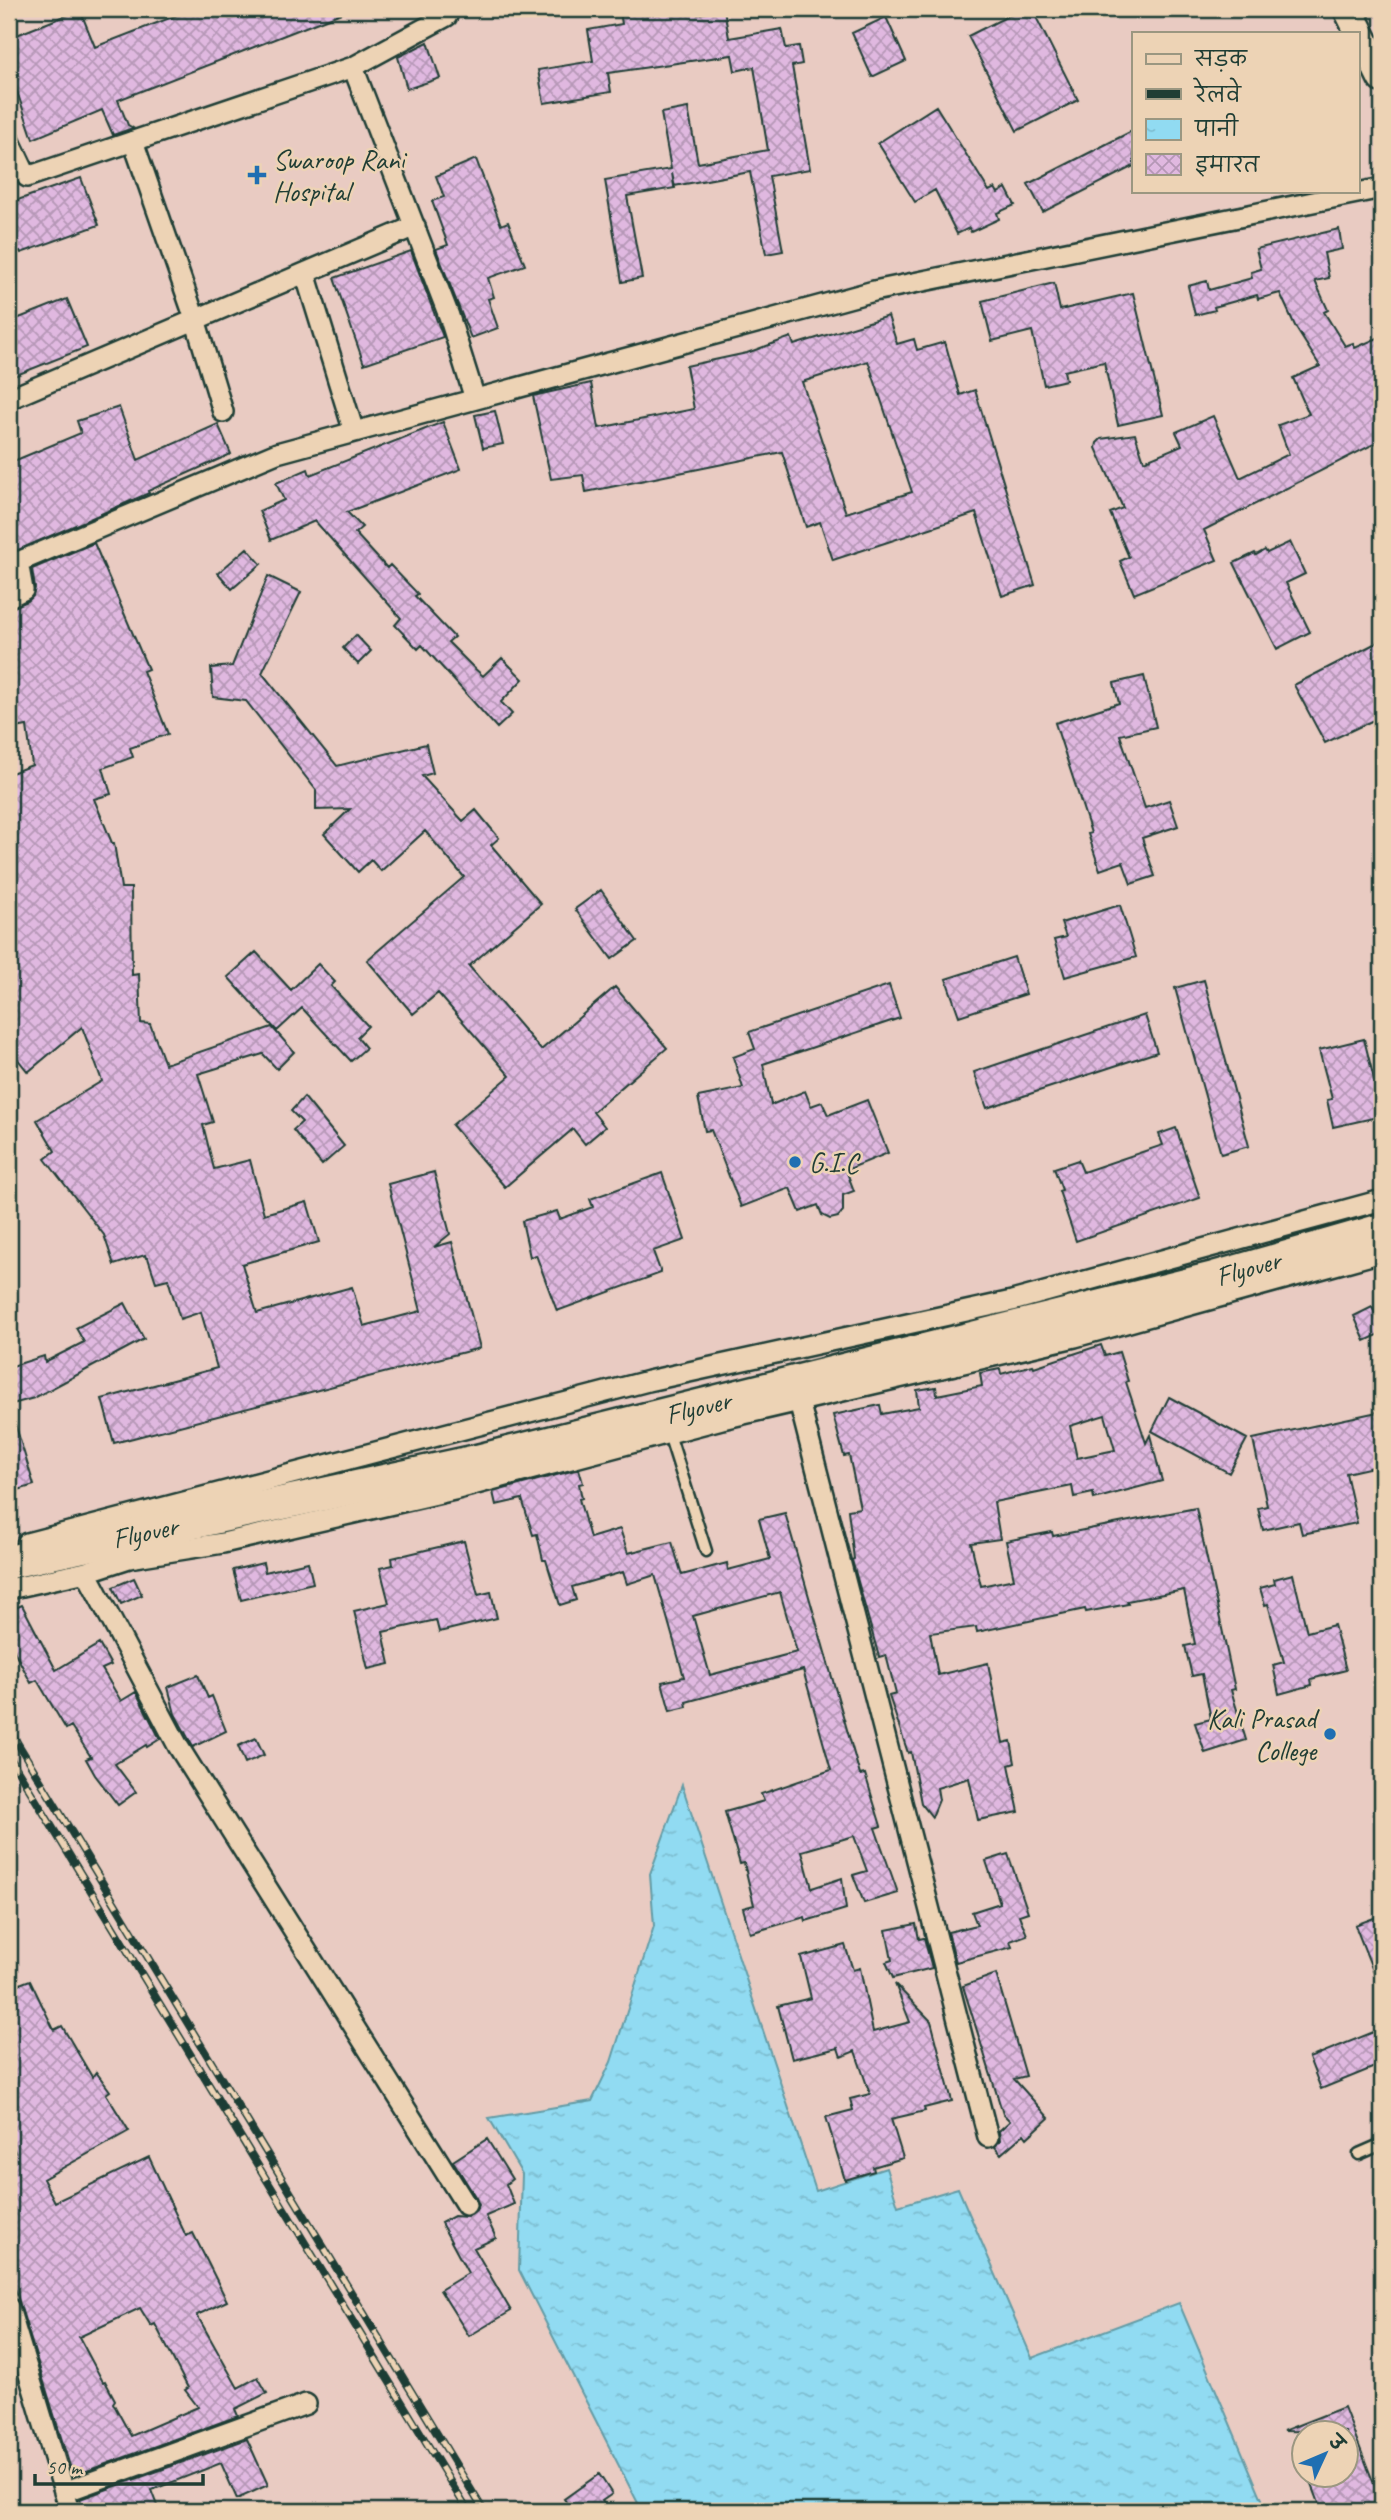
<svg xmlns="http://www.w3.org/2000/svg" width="1391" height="2520" font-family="Caveat,'Playpen Sans Deva',sans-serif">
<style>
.water{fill:url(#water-ripples);stroke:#639ca6;stroke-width:2}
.building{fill:url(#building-cross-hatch);stroke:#1f3d34;stroke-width:2;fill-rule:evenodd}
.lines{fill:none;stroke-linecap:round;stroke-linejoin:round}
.service-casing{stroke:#1f3d34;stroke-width:15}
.minor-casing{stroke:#1f3d34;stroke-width:24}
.secondary-casing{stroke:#1f3d34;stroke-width:33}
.primary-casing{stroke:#1f3d34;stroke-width:37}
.service{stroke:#edd3b5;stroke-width:10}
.minor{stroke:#edd3b5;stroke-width:19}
.secondary{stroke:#edd3b5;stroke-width:28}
.primary{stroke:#edd3b5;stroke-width:32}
.rail-casing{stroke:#1f3d34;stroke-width:8}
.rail{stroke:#edd3b5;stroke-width:5;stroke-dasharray:16;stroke-linecap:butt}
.poi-dot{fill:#1f6fb2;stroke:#edd3b5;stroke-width:2.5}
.labels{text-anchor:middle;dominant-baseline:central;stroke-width:5;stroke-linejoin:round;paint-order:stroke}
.poi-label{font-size:28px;fill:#1f3d34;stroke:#edd3b5;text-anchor:start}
.street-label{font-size:28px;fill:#1f3d34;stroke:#edd3b5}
</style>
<defs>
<pattern id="water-ripples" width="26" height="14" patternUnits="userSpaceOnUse" patternTransform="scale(1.75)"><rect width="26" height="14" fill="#91dbf2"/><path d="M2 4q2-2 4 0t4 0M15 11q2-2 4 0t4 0" fill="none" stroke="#7dbdd0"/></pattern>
<pattern id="building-cross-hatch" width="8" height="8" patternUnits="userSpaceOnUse" patternTransform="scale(1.75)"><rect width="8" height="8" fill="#e0b8e0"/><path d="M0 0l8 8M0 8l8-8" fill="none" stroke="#b597b6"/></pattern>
</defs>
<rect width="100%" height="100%" fill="#e9cbc2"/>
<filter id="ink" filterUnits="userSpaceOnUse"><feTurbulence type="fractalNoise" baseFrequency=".0143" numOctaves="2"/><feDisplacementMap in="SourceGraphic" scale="14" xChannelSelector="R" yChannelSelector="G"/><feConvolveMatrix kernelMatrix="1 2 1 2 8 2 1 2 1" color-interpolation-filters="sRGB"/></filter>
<g filter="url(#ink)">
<!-- water -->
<path class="water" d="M 682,1785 L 816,2191 L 886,2168 L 898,2206 L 958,2188 L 1032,2358 L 1179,2303 L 1267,2511 L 642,2511 L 519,2270 L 522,2174 L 489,2118 L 592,2101 L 611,2062 L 654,1926 L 650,1874 Z"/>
<!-- building -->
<path class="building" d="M 193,9 L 349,10 L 118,100 L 128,125 L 133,128 L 113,135 L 102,110 L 33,139 L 9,68 L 9,38 L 80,10 L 95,47 Z
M 638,9 L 698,9 L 698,14 L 724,9 L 729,38 L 782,29 L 786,48 L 799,46 L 802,64 L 792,66 L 810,169 L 769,176 L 783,251 L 766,254 L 750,172 L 674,186 L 672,173 L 675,188 L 627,196 L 642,278 L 622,282 L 605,180 L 671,169 L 661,113 L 688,108 L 698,163 L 768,150 L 754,67 L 735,71 L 732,55 L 608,73 L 611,92 L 544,103 L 538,70 L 593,61 L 588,30 L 622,24 L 620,12 Z
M 1022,9 L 1032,9 L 1078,100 L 1017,131 L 968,36 Z
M 886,17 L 906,61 L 872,77 L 852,33 Z
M 428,42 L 440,78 L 407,89 L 398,57 Z
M 936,106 L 989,191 L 995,188 L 998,193 L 1006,188 L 1015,205 L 997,213 L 999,219 L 971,232 L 969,228 L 957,234 L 935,190 L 915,202 L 878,143 Z
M 1134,130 L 1134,166 L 1043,212 L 1028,184 Z
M 476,159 L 501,225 L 508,222 L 525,265 L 488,278 L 494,297 L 488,299 L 498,328 L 471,338 L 436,249 L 448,245 L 432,201 L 444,197 L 436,176 Z
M 81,178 L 99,225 L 21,253 L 20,251 L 9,255 L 9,203 Z
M 1339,229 L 1342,249 L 1324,253 L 1329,278 L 1315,281 L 1328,310 L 1324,312 L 1345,346 L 1353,343 L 1355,348 L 1382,336 L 1382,440 L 1204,530 L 1217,560 L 1134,594 L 1120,561 L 1129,557 L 1110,513 L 1123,508 L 1096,448 L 1097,443 L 1101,439 L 1135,434 L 1144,461 L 1182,445 L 1176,432 L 1213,416 L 1240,478 L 1289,454 L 1278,425 L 1309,414 L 1293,378 L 1320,366 L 1296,328 L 1280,293 L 1258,299 L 1257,295 L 1214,307 L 1215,310 L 1195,315 L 1188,286 L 1207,281 L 1209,290 L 1252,278 L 1251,272 L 1261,269 L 1256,249 Z
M 411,251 L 443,337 L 364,364 L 334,278 Z
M 1054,283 L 1060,310 L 1133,293 L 1163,415 L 1118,425 L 1104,362 L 1064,371 L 1066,380 L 1044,385 L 1032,331 L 992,341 L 982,301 Z
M 67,299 L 87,347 L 9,378 L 9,322 Z
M 888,316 L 897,344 L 914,339 L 917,350 L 945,342 L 960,395 L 975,390 L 1035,585 L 1002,596 L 976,513 L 833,560 L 820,522 L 806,527 L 782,452 L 586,492 L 583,475 L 551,479 L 533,396 L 591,383 L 599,428 L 694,409 L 686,366 L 747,353 L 791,337 L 794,345 ZM 868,361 L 912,492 L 846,513 L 802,382 Z
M 119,407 L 138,460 L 218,424 L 231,454 L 148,491 L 149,493 L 9,554 L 9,463 L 81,433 L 77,421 Z
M 495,411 L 503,444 L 483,448 L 475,415 Z
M 443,422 L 461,469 L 347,512 L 362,527 L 355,533 L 387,568 L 390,565 L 418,594 L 415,596 L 454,637 L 448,642 L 473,667 L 483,676 L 502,658 L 523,679 L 501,702 L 512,714 L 497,728 L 422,645 L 418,649 L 395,625 L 401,618 L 315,521 L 271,540 L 259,511 L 284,500 L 276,483 L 308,469 L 310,475 Z
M 1290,542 L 1305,574 L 1286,583 L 1310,632 L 1277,649 L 1234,563 L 1255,553 L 1256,555 L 1265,550 L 1267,553 Z
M 94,543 L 148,669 L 143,671 L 168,734 L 130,748 L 133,757 L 103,768 L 111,794 L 94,799 L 112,843 L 114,843 L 121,888 L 131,888 L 132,975 L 139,974 L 141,1023 L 150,1024 L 165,1064 L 272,1027 L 294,1052 L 277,1069 L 263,1054 L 198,1074 L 213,1122 L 203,1125 L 214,1169 L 250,1160 L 264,1214 L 307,1202 L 319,1242 L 242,1264 L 257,1313 L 352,1287 L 364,1326 L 421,1311 L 388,1184 L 434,1172 L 450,1234 L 434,1247 L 452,1242 L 480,1348 L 114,1443 L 102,1399 L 217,1368 L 201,1312 L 180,1319 L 168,1279 L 156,1282 L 148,1258 L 146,1258 L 145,1255 L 114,1265 L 104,1235 L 45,1159 L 55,1151 L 37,1120 L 102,1081 L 82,1027 L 28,1072 L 9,1048 L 9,774 L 32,765 L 27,726 L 9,729 L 9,609 L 28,601 L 33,596 L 35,588 L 32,569 Z
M 247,548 L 261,564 L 232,589 L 218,573 Z
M 268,576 L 301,592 L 262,673 L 337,766 L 426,744 L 433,773 L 422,776 L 463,821 L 476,810 L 499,838 L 491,845 L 541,904 L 469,966 L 541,1050 L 615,987 L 667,1048 L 593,1112 L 605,1127 L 585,1144 L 573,1129 L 505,1187 L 452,1125 L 510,1076 L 438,993 L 413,1014 L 367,960 L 464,877 L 425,831 L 381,871 L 371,860 L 358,872 L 324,834 L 350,809 L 316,810 L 316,790 L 246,701 L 213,697 L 211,668 L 232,666 Z
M 356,635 L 371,651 L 358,664 L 343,648 Z
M 1382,640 L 1382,716 L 1325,743 L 1294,685 Z
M 1144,676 L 1156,727 L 1120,735 L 1145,808 L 1169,800 L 1178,826 L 1142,838 L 1155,876 L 1131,884 L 1123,862 L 1100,870 L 1088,834 L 1091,833 L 1055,723 L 1119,703 L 1114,683 Z
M 601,890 L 637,941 L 612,959 L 575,909 Z
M 1120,905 L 1136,957 L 1065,977 L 1054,940 L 1066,937 L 1061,923 Z
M 256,952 L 291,990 L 318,964 L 335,982 L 331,986 L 368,1026 L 357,1037 L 366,1048 L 351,1061 L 302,1008 L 277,1031 L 228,977 Z
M 1014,957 L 1026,994 L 959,1016 L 946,979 Z
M 1204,980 L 1249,1146 L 1221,1154 L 1175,988 Z
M 889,985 L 900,1018 L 763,1064 L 771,1105 L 805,1091 L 811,1106 L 822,1102 L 828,1115 L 867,1100 L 888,1153 L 846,1170 L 854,1191 L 843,1195 L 843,1211 L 838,1217 L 830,1219 L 822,1215 L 818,1205 L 800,1212 L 790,1188 L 741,1207 L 711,1130 L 705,1131 L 698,1097 L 743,1088 L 733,1057 L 755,1049 L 749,1032 Z
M 1145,1015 L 1157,1052 L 987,1108 L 974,1072 Z
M 1364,1039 L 1378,1095 L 1382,1094 L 1382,1116 L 1333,1127 L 1327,1100 L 1332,1099 L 1319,1050 Z
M 304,1097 L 344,1146 L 322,1165 L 293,1130 L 302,1122 L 291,1111 Z
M 1176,1128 L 1200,1198 L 1076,1241 L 1059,1191 L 1062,1190 L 1054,1168 L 1078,1160 L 1083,1172 L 1163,1145 L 1159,1134 Z
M 662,1173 L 685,1240 L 653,1251 L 661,1273 L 557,1311 L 536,1255 L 530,1257 L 522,1221 L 557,1211 L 560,1219 L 593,1207 L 590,1199 Z
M 125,1303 L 144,1339 L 34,1398 L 9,1405 L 9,1367 L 44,1356 L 45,1362 L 84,1342 L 76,1328 Z
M 1372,1307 L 1382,1328 L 1382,1333 L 1365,1341 L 1354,1316 Z
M 1101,1345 L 1105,1356 L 1119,1352 L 1128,1381 L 1126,1382 L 1146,1443 L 1150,1435 L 1162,1481 L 1094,1499 L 1093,1493 L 1074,1497 L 1072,1486 L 994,1502 L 1000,1539 L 971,1543 L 981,1586 L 1014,1579 L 1006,1541 L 1052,1532 L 1053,1536 L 1196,1508 L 1235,1689 L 1231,1690 L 1246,1740 L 1205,1753 L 1195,1723 L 1211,1719 L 1202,1674 L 1192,1676 L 1185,1646 L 1195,1644 L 1184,1590 L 1127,1601 L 1128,1604 L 1086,1612 L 1085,1609 L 977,1632 L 976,1627 L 930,1633 L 938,1675 L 988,1663 L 1003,1743 L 1011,1741 L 1015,1763 L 1009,1765 L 1019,1812 L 978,1820 L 969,1778 L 937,1788 L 939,1800 L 932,1817 L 921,1803 L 911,1752 L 908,1753 L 889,1696 L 896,1694 L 886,1655 L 879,1657 L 852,1560 L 854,1559 L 848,1510 L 860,1508 L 849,1455 L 844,1456 L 833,1415 L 880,1405 L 882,1414 L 919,1407 L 917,1390 L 936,1387 L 937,1395 L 982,1386 L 980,1373 L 1000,1369 L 1001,1374 L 1033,1365 L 1034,1367 ZM 1105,1415 L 1115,1450 L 1077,1458 L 1070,1426 Z
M 1169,1397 L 1247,1439 L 1229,1473 L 1152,1431 Z
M 1382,1411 L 1382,1465 L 1346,1473 L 1357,1523 L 1302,1534 L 1299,1522 L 1263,1530 L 1258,1508 L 1267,1506 L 1253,1439 Z
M 13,1417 L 34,1485 L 9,1493 L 9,1418 Z
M 579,1469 L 583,1483 L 579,1484 L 582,1498 L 579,1499 L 590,1538 L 620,1529 L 628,1553 L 672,1542 L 682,1575 L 727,1563 L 728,1570 L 770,1559 L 759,1519 L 785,1513 L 860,1775 L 865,1774 L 881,1826 L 875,1828 L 898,1893 L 864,1903 L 853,1875 L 867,1871 L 854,1836 L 802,1851 L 812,1888 L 842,1878 L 846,1909 L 806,1921 L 805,1917 L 750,1933 L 743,1908 L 754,1905 L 744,1863 L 740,1864 L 725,1812 L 764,1801 L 761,1794 L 831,1770 L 803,1670 L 686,1702 L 687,1707 L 670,1711 L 662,1682 L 684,1677 L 655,1575 L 627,1584 L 623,1572 L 572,1587 L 576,1600 L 560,1605 L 546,1560 L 543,1560 L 537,1534 L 533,1535 L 522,1499 L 496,1505 L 493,1492 ZM 780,1592 L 797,1652 L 710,1675 L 693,1616 Z
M 464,1541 L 478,1595 L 491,1592 L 497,1618 L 439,1632 L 436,1620 L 383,1632 L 390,1664 L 368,1669 L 354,1611 L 389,1603 L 380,1568 L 393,1565 L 392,1558 Z
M 308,1562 L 313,1583 L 241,1600 L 233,1570 L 263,1563 L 265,1572 Z
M 1293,1574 L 1307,1632 L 1334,1625 L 1346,1670 L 1311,1679 L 1312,1685 L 1279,1694 L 1273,1665 L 1284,1662 L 1268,1604 L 1265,1605 L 1260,1588 L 1275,1584 L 1274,1579 Z
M 134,1578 L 142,1595 L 121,1604 L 113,1587 Z
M 22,1605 L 56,1670 L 99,1644 L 111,1665 L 102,1669 L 121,1701 L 136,1692 L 160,1739 L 147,1747 L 146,1745 L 115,1764 L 136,1792 L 118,1805 L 95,1775 L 86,1759 L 91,1757 L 71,1726 L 66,1729 L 37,1680 L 31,1683 L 9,1641 L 9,1611 Z
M 198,1675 L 208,1698 L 212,1696 L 226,1731 L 193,1747 L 175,1714 L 168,1687 Z
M 256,1738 L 264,1755 L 245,1763 L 238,1746 Z
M 1008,1854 L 1028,1912 L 1019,1915 L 1027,1935 L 1010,1941 L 1012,1947 L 956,1962 L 948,1932 L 977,1925 L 972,1912 L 1000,1903 L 986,1861 Z
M 1382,1915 L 1382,1991 L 1381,1991 L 1355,1925 Z
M 916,1924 L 919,1939 L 924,1938 L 932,1968 L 893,1978 L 886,1962 L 892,1960 L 886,1930 Z
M 845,1945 L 853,1970 L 860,1968 L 873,2032 L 910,2022 L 895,1984 L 931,2021 L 952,2101 L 924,2108 L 925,2111 L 891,2119 L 903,2158 L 873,2167 L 874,2171 L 845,2180 L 826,2117 L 853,2110 L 850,2099 L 870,2094 L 855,2051 L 841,2057 L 838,2048 L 792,2059 L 778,2006 L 811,1998 L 801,1957 Z
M 996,1974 L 1026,2076 L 1014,2079 L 1049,2118 L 1027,2138 L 1024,2134 L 1001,2154 L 995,2147 L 1000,2140 L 999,2131 L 1010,2121 L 1003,2114 L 963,1986 Z
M 30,1980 L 54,2030 L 62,2026 L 92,2077 L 96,2072 L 110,2091 L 106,2094 L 129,2131 L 43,2179 L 55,2202 L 149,2157 L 186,2236 L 193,2233 L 227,2301 L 197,2315 L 238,2388 L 258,2377 L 267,2393 L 235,2409 L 238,2416 L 73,2476 L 9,2269 L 9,2153 L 15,2152 L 9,2135 L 9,1988 ZM 140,2308 L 151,2326 L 155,2324 L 188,2388 L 185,2390 L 198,2407 L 131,2436 L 113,2403 L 115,2400 L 105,2381 L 103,2382 L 79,2337 Z
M 1376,2031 L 1382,2047 L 1382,2064 L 1321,2089 L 1309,2058 Z
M 487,2139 L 512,2179 L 506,2184 L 514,2204 L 486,2216 L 496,2238 L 474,2248 L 511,2311 L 469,2336 L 440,2290 L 468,2273 L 441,2223 L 454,2216 L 467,2217 L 476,2211 L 479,2205 L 476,2198 L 453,2161 Z
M 1344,2407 L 1381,2502 L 1357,2511 L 1322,2511 L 1308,2474 L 1346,2474 L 1346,2432 L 1283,2431 Z
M 247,2439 L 268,2485 L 237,2499 L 221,2463 L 152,2490 L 160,2511 L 84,2511 L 80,2499 Z
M 599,2474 L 612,2494 L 602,2501 L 610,2511 L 573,2511 L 564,2499 Z"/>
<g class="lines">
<!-- service casing -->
<g class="service-casing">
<path id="service" d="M 669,1434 L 706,1551
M 1359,2154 L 1382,2144"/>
</g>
<!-- minor casing -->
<g class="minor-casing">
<path id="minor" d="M 353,67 L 449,316 L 475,399
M 9,139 L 27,177 L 353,67 L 447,16 L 444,9
M 133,141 L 195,319 L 223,412
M 305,273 L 354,432
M 9,399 L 415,226
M 9,597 L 23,590 L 18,562 L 277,453 L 874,291 L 1382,188
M 799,1401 L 988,2137
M 27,1543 L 648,1381 L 1012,1301 L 1382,1200
M 86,1572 L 178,1746 L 466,2205
M 9,1589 L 86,1572 L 129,1558 L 223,1543 L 454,1490 L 722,1419 L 1075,1337 L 1382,1252
M 9,2308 L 70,2511
M 64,2492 L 306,2404"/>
</g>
<!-- secondary casing -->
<g class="secondary-casing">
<path id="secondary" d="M 1348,9 L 1382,78"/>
</g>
<!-- primary casing -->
<g class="primary-casing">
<path id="primary" d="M 9,1562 L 477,1461 L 1214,1278 L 1382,1230"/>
</g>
<!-- service -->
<use href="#service" class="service"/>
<!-- minor -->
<use href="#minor" class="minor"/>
<!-- secondary -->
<use href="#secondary" class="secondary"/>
<!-- primary -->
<use href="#primary" class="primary"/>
<!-- rail casing -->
<g class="rail-casing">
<path id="rail" d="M 9,1729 L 484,2511
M 9,1756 L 468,2511"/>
</g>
<!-- rail -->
<use href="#rail" class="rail"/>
</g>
</g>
<!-- markers -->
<g class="poi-dot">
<path d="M253.5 164.5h7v7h7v7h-7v7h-7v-7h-7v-7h7z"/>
<circle cx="795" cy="1162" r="7"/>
<circle cx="1330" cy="1734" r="7"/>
</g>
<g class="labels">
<!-- poi labels -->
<g class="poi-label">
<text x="273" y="159">Swaroop Rani<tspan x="273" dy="32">Hospital</tspan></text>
<text x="809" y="1162">G.I.C</text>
<text x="1316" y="1718" text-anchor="end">Kali Prasad<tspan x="1316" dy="32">College</tspan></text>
</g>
<!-- street labels -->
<g class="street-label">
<text transform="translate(1248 1268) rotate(-16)">Flyover</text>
<text transform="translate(698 1407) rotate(-14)">Flyover</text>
<text transform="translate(145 1532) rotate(-12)">Flyover</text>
</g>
</g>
<!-- margin -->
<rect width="1391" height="2520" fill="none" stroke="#edd3b5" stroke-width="35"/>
<rect x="18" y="18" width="1356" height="2485" fill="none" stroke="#1f3d34" stroke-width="2.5" filter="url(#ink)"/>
<!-- legend -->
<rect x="1132" y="32" width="228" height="161" fill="#edd3b5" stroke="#9b9781" stroke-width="2"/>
<rect x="1146" y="54" width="35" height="10" fill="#edd3b5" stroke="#9b9781" stroke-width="2"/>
<text x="1195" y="66" font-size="21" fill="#1f3d34">सड़क</text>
<rect x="1146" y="89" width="35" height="10" fill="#1f3d34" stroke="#9b9781" stroke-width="2"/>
<text x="1195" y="102" font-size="21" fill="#1f3d34">रेलवे</text>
<rect x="1146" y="119" width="35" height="21" fill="url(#water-ripples)" stroke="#9b9781" stroke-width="2"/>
<text x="1195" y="136" font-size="21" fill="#1f3d34">पानी</text>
<rect x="1146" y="154" width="35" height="21" fill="url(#building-cross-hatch)" stroke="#9b9781" stroke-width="2"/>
<text x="1195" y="172" font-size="21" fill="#1f3d34">इमारत</text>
<!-- north arrow -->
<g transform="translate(1325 2454) rotate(46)"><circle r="33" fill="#edd3b5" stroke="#9b9781" stroke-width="2"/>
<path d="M0-5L12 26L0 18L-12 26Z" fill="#1f6fb2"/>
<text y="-10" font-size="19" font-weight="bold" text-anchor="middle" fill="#1f3d34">उ</text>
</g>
<!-- scale -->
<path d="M35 2474v10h168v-10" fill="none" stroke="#1f3d34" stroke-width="3.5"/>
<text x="46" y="2474" font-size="21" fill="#1f3d34" stroke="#edd3b5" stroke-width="5" paint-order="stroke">50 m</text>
</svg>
